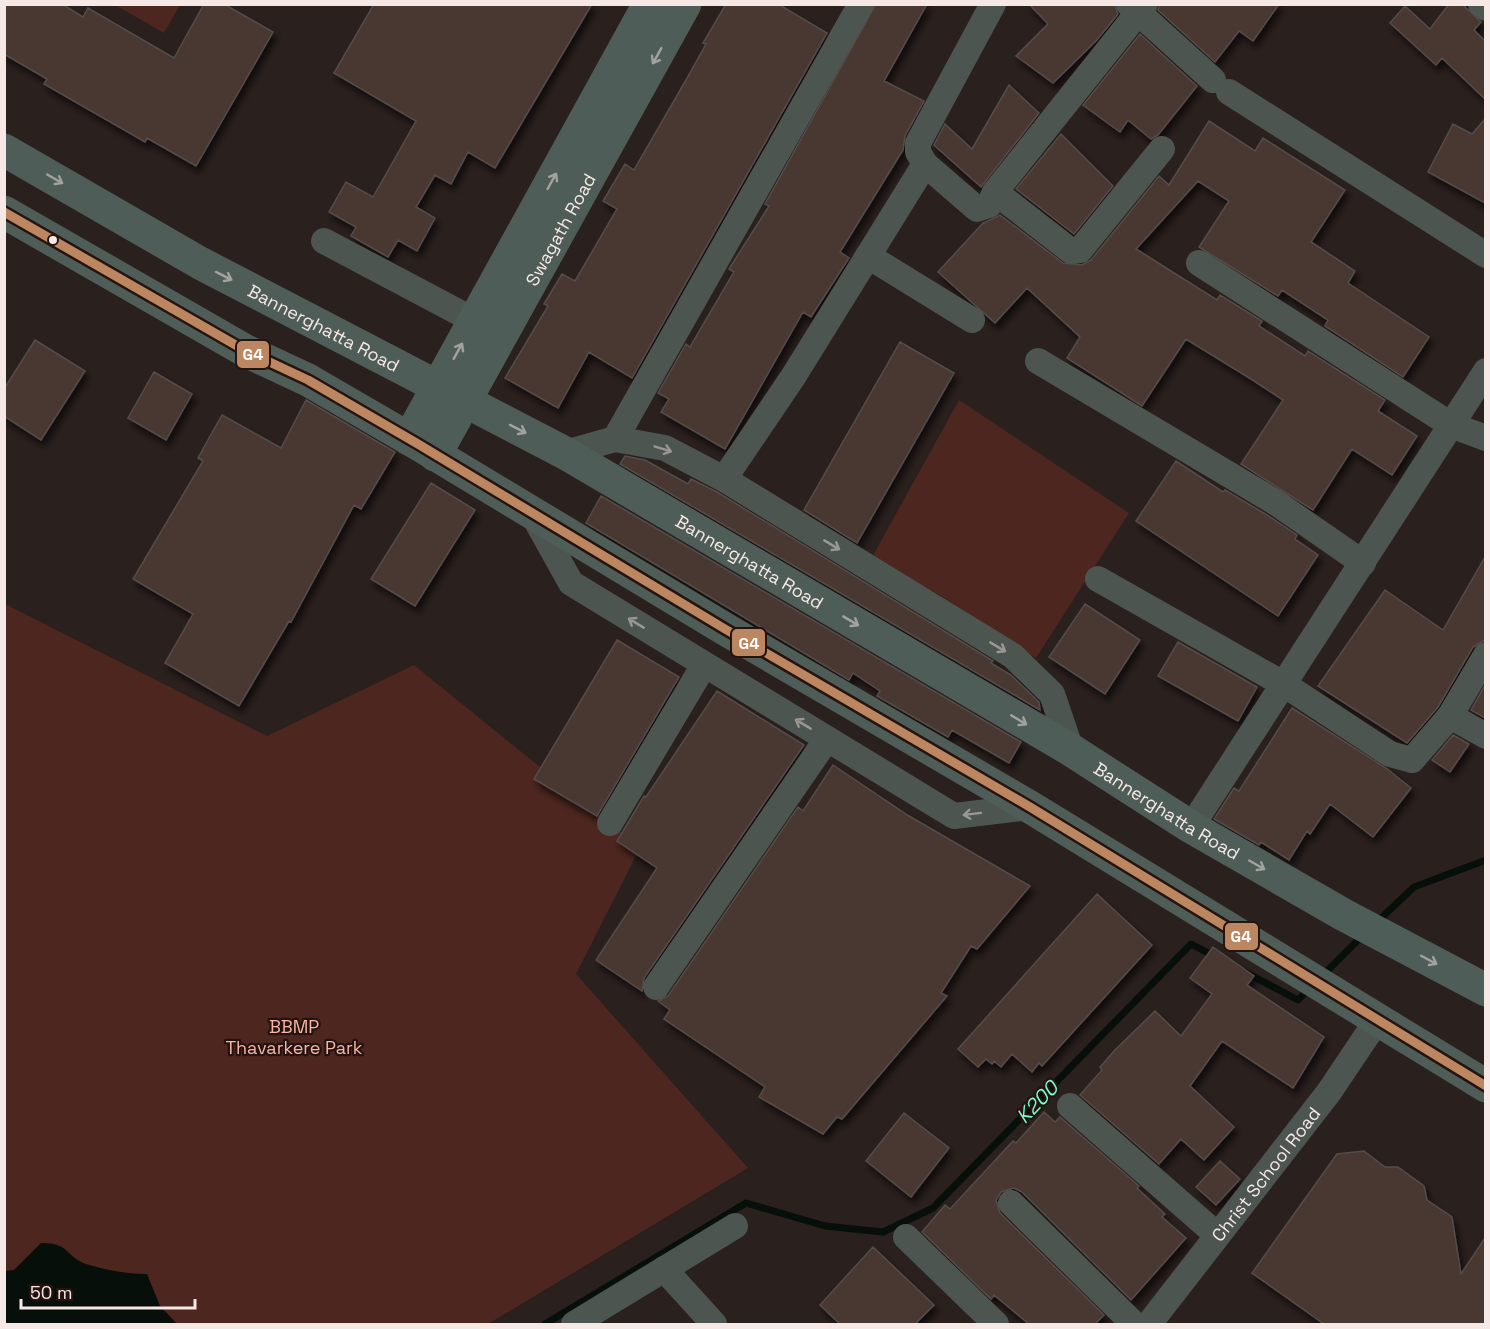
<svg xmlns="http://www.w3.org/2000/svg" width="1490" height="1329" font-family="'Space Grotesk',sans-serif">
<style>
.green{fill:#4c261f}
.water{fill:#070f0b}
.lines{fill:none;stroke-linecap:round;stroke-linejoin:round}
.stream{stroke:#070f0b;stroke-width:7}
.building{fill:#483733;stroke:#554c4a;stroke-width:1.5;filter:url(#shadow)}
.minor{stroke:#4d5550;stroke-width:26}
.major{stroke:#4f5d58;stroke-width:33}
.bus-1-casing{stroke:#251310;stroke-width:14}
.bus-1{stroke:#bb8660;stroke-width:9}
.oneway{stroke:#a2a29e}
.oneway2{stroke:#999793}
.bus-dot{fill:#f5e8e5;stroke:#251310;stroke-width:2}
.labels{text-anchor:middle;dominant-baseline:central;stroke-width:4.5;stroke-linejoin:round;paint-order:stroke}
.street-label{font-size:18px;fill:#f5e8e5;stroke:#251310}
.park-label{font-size:18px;fill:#f7b5a7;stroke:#251310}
.water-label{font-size:20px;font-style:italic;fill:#78fcd0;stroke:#251310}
.line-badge{stroke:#251310;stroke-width:2}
.badge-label{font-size:16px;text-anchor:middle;font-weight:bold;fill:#fff}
</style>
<defs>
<filter id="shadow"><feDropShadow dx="3.5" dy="6" stdDeviation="3" flood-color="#0009"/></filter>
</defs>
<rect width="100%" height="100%" fill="#2a201e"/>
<!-- green -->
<path class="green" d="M 115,5 L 180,5 L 164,33 Z
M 959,400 L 1129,513 L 1036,658 L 938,594 L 871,559 Z
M 7,605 L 267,736 L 414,665 L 640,848 L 576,974 L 748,1168 L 488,1324 L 5,1324 L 5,606 Z"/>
<!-- water -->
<path class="water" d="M 41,1243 C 71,1243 64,1256 86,1264 C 106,1270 127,1274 147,1274 L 160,1306 L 177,1324 L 5,1324 L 5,1271 L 14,1270 Z"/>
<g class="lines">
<!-- stream -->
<path class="stream" d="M 1378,921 L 1414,887 L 1486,860
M 1245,972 L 1298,1000 L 1310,988
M 1322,976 L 1363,935
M 545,1324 L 746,1203 L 825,1226 L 883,1232 L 933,1208 L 1191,944 L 1214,956"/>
</g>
<!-- building -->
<path class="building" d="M 4,4 L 62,4 L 83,17 L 88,8 L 174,58 L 204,4 L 224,4 L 273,32 L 196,166 L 147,138 L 145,142 L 44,84 L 47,79 L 4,54 Z
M 374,4 L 592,4 L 495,168 L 468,152 L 451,184 L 435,175 L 416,207 L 435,218 L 417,251 L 398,240 L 388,257 L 351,236 L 356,227 L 329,212 L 346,182 L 373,197 L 416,121 L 334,73 Z
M 726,4 L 778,4 L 827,33 L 632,378 L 589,352 L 558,408 L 505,378 L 548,306 L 544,304 L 562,274 L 575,281 L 617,209 L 603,201 L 625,164 L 634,170 L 686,80 L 706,44 L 703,43 Z
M 876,4 L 927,4 L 884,81 L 924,101 L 905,136 L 903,150 L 840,252 L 849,258 L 811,317 L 803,312 L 725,449 L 661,412 L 669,399 L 658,393 L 686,344 L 690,347 L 734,272 L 729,269 L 769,206 L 765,204 Z
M 1029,4 L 1114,4 L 1118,14 L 1096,41 L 1053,83 L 1016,56 L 1048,24 Z
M 1160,4 L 1279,4 L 1253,41 L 1239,31 L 1215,62 L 1158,10 Z
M 1449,4 L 1462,4 L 1481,22 L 1474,30 L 1485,41 L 1485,99 L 1442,58 L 1436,65 L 1390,23 L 1405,6 L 1430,29 Z
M 1140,34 L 1197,86 L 1158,135 L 1151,139 L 1128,120 L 1120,132 L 1083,105 Z
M 1009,85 L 1039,113 L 981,187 L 934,145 L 945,124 L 972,149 Z
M 1485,119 L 1485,203 L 1428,172 L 1453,124 L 1472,134 Z
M 1209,121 L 1255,151 L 1263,138 L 1345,190 L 1311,242 L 1355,271 L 1348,283 L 1429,337 L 1403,377 L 1325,326 L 1328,320 L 1282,290 L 1278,296 L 1199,247 L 1229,201 L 1198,181 L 1136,249 L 1217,300 L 1220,295 L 1262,321 L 1259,326 L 1305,356 L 1308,351 L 1385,400 L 1378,411 L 1417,436 L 1392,475 L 1352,449 L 1313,510 L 1241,464 L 1283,400 L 1251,379 L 1186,339 L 1142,406 L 1067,358 L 1080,337 L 1027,288 L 995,323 L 938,272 L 983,223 L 1000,215 L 1063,263 L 1082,265 L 1091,260 L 1159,176 L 1169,185 Z
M 1061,134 L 1113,186 L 1074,234 L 1016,189 Z
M 35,340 L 85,371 L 41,440 L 4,416 L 4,389 Z
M 900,342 L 954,373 L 857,543 L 804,510 Z
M 154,372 L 192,394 L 166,440 L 128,418 Z
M 306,400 L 395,452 L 361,509 L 354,505 L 291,622 L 289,621 L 239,706 L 165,663 L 193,614 L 133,579 L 203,461 L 198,458 L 222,415 L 281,448 Z
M 625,456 L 645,460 L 688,484 L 691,479 L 717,492 L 993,661 L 991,663 L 1011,675 L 1039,702 L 1040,710 L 620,464 Z
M 1176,461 L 1223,492 L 1225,490 L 1267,515 L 1297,535 L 1295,539 L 1318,555 L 1278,616 L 1136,521 Z
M 431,483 L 475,510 L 415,606 L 371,579 Z
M 601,496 L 1021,742 L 1009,763 L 952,730 L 948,737 L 877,696 L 880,691 L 853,673 L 849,680 L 586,523 Z
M 1485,557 L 1485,640 L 1473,647 L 1438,707 L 1407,743 L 1318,686 L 1385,590 L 1443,630 Z
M 1085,604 L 1140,640 L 1105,694 L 1049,657 Z
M 617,640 L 679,677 L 597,816 L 534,779 Z
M 1178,642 L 1257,687 L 1238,721 L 1158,676 Z
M 1485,685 L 1485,718 L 1471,710 Z
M 717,691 L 804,745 L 644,978 L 642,991 L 596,960 L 657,868 L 617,841 L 644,796 L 646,797 Z
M 1292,708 L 1386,768 L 1411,788 L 1373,837 L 1330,804 L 1310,834 L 1307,831 L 1289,860 L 1261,842 L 1259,845 L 1214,819 L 1234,788 L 1239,791 Z
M 1453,735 L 1469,744 L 1450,772 L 1432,760 Z
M 833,765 L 909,816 L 1030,886 L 977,949 L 971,946 L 941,993 L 947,996 L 842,1119 L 837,1117 L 823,1134 L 759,1097 L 765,1087 L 664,1019 L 670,1010 L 658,1001 L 668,996 L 798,807 L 803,811 Z
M 1097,894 L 1152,945 L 1042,1066 L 1039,1063 L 1032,1072 L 1012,1054 L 1001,1067 L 994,1061 L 992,1064 L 986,1059 L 978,1067 L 958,1049 Z
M 1213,947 L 1254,976 L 1247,985 L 1324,1037 L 1293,1088 L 1222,1041 L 1190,1086 L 1234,1127 L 1204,1160 L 1181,1139 L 1159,1164 L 1080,1095 L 1102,1070 L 1100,1067 L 1115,1050 L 1155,1011 L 1181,1036 L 1212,994 L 1190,978 Z
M 1044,1112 L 1055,1122 L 1060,1117 L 1139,1186 L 1137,1188 L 1165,1214 L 1162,1217 L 1186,1238 L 1131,1300 L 1022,1192 L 1014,1188 L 1001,1192 L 996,1200 L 1000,1213 L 1104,1315 L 1095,1324 L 1029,1324 L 994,1295 L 991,1299 L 922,1232 L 945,1205 L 950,1209 L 1013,1141 L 1016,1143 Z
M 904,1113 L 949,1148 L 911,1197 L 866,1161 Z
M 1364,1151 L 1385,1167 L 1398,1167 L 1424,1186 L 1427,1200 L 1452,1217 L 1461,1274 L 1485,1238 L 1485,1324 L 1324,1324 L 1252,1273 L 1337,1154 Z
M 1220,1161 L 1240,1179 L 1216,1205 L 1196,1187 Z
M 873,1247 L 934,1305 L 915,1324 L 840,1324 L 820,1305 Z"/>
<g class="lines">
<!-- minor -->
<g class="minor">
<path d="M 1129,4 L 1213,80"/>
<path d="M 1481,4 L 1486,8"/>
<path d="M 1229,92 L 1486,255"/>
<path d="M 925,164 L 918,152 L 918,143 L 993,4"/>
<path d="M 995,192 L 1071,251 L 1080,250 L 1162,149"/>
<path d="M 324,241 L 475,321"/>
<path d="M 868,256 L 925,164 L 977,209 L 989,205 L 995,192 L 1145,4"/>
<path d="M 1199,263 L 1451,425 L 1486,438"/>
<path d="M 1038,361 L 1275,502 L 1363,563"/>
<path d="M 615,439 L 861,4"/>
<path d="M 565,453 L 615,439 L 665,448 L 724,479 L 1013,656 L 1052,694 L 1071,750"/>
<path d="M 724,479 L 793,377 L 868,256 L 972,320"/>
<path d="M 532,513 L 571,583 L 954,816 L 1030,807"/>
<path d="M 1098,579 L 1285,685 L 1390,754 L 1412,760 L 1450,716 L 1486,655"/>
<path d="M 1450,716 L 1486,736"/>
<path d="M 610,823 L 704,665"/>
<path d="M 1191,827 L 1486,371"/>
<path d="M 656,987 L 827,739"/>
<path d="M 1070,1106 L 1217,1235"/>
<path d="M 1011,1203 L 1134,1324"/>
<path d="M 906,1237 L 996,1324"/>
<path d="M 664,1269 L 714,1324"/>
<path d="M 574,1324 L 735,1226"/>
<path id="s1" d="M 1149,1324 L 1329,1092 L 1378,1019"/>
</g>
<!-- major -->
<g class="major">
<path id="s2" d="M 4,150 L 200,263 L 565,453 L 1071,750 L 1191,827 L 1344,915 L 1486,990"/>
<path d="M 4,212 L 246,351 L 308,380 L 418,444 L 725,629 L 1030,807 L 1486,1086"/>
<path d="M 409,439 L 649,4"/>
<path id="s3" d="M 435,455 L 685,4"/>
</g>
<!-- bus-1 casing -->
<g class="bus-1-casing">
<path id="bus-1" d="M 4,212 L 246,351 L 308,380 L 418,444 L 725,629 L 1030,807 L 1486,1086"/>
</g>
<!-- bus-1 -->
<use href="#bus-1" class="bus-1"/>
</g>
<!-- one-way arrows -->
<defs><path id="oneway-shaft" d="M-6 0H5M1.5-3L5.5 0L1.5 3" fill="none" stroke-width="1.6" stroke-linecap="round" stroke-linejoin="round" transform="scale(1.5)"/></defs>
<g class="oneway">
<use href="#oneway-shaft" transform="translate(657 56) rotate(119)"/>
<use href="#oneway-shaft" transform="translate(55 179) rotate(30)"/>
<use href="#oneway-shaft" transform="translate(552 181) rotate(-61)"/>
<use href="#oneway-shaft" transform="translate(224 276) rotate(27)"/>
<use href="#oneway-shaft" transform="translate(458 351) rotate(-61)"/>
<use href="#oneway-shaft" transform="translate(518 429) rotate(27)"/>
<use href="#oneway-shaft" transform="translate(851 621) rotate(31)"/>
<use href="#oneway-shaft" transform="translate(1019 720) rotate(31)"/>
<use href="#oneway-shaft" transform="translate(1257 865) rotate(30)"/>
<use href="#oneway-shaft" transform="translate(1429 960) rotate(28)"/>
</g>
<g class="oneway2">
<use href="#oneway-shaft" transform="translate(663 449) rotate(17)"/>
<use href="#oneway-shaft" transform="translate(832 545) rotate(31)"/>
<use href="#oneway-shaft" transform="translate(636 623) rotate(-149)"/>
<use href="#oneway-shaft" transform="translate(998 647) rotate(31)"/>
<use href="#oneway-shaft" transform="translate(803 724) rotate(-149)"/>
<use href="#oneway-shaft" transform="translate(972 814) rotate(173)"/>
</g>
<!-- markers -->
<circle class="bus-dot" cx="53" cy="240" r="5"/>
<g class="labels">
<!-- street labels -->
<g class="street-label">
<text stroke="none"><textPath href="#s3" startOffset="258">Swagath Road</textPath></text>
<text stroke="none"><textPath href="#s2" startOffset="366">Bannerghatta Road</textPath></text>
<text stroke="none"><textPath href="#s2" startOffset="852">Bannerghatta Road</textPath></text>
<text stroke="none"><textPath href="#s2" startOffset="1338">Bannerghatta Road</textPath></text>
<text stroke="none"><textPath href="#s1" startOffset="190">Christ School Road</textPath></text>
</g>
<!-- park labels -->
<g class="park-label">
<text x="294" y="1026">BBMP<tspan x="294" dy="21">Thavarkere Park</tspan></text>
</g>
<!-- water labels -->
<g class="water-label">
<text transform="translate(1037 1102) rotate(-46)">K200</text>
</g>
</g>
<g class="line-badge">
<rect x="236" y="340" width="34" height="29" rx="6" fill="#bb8660"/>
<rect x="731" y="628" width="35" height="29" rx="6" fill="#bb8660"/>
<rect x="1224" y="922" width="35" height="29" rx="6" fill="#bb8660"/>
</g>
<g class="badge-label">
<text x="253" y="360">G4</text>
<text x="749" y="649">G4</text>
<text x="1241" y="942">G4</text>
</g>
<!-- border -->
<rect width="1490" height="1329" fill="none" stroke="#f5e8e5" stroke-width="12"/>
<!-- scale -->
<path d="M21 1299v9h174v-9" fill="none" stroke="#f5e8e5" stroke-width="3"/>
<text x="30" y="1299" font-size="18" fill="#f5e8e5" stroke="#251310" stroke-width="4.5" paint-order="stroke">50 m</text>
</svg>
